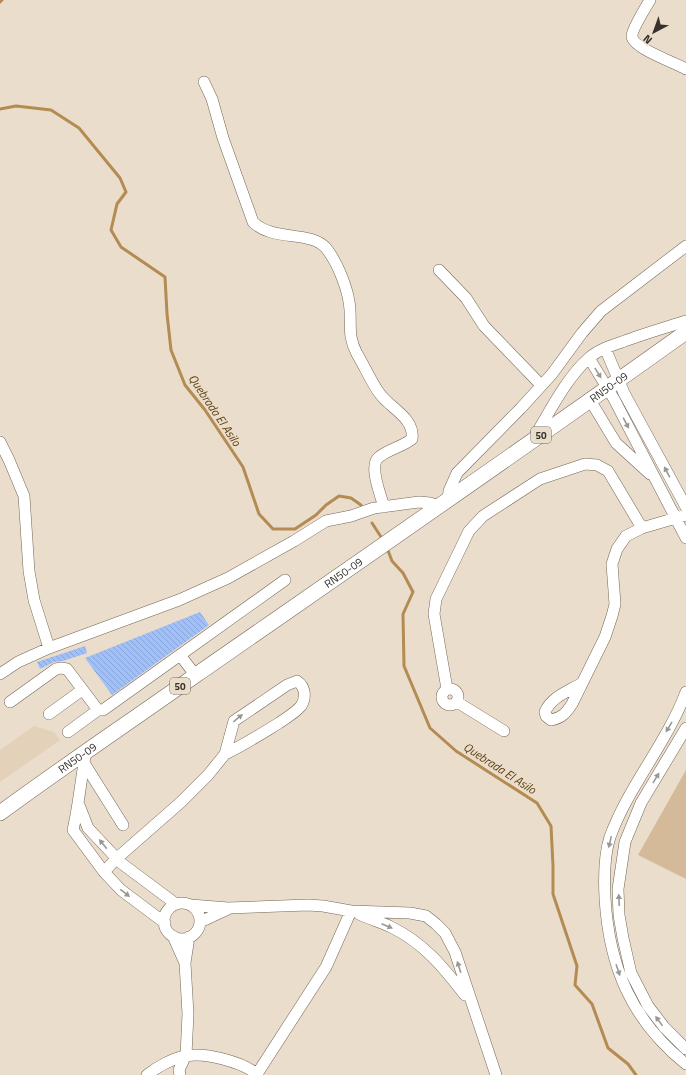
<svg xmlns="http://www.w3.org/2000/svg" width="686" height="1075" font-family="'Titillium Web',sans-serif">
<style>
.built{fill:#e3d1b9}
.green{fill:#d4ba99}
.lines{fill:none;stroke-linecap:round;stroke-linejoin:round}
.stream{stroke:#b38b53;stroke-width:3}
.building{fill:url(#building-back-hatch)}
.minor-casing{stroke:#736758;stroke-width:12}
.major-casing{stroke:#736758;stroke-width:16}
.minor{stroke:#fff;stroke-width:11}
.major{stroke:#fff;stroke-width:15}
.oneway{fill:#9a9894}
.labels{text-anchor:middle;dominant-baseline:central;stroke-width:3.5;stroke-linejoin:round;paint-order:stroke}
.shield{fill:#ebddcb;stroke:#6c645a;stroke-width:1}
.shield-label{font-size:10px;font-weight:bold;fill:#353029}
.street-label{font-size:11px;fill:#353029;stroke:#ebddcb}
.water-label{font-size:12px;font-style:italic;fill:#5d4014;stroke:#ebddcb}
</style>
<defs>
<pattern id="building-back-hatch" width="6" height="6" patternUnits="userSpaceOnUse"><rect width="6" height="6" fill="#a0c0f9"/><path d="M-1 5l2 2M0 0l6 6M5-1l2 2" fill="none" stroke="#8aa5d5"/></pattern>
</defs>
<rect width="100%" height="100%" fill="#ebddcb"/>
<!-- built -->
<path class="built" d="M 34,726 L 54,732 L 60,740 L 0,782 L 0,750 Z"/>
<!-- green -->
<path class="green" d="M 686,770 L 686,879 L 638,855 Z"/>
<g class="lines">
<!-- stream -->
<path class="stream" d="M 0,2 L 2,0
M 0,109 L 16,106 L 51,110 L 79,128 L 120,178 L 126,192 L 117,204 L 111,230 L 121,247 L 165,277 L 167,314 L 171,350 L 185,385 L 205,410 L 243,467 L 259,514 L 273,529 L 295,529 L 316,515 L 326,505 L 339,496 L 351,498 L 361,505
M 372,523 L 383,540
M 387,548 L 392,561 L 403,573 L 413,592 L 403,614 L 404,666 L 430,728 L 456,751 L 537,803 L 551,826 L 553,866 L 553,894 L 577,966 L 575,985 L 592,1004 L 608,1048 L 628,1064 L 636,1075"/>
</g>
<!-- building -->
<path class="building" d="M 200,612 L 209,625 L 112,695 L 85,658 Z
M 85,646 L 87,653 L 63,661 L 54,662 L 40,669 L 37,662 Z"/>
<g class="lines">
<!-- minor casing -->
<g class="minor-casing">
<path id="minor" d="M 650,0 C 646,7 632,29 632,36 C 632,48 676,63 686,69
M 204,82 L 212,99 L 223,138 L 253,222 C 273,242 310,230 326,248 C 338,263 349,291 350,310 C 351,327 348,337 357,354 C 364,365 372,384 380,394 C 390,408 415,418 412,439 C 402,447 389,449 379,457 C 368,465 381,496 384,507
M 439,270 L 466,298 L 484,326 L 541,385
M 605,348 L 624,393 L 686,507
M 589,358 L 614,399 L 686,538
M 590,400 L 616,443 L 650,474
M 535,436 C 550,411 567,377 589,358 C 598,350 610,346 622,342 C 643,334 664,328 686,321
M 0,442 L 9,460 L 24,496 L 29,571 L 34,600 L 49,648
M 448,501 L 449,491 L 457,473 L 521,408 L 552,374 L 582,333 L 601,311 L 686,246
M 180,655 L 285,580
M 0,674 L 18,662 L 49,648 L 179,600 L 228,578 L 294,541 L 326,521 L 351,516 L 374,508 L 419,502 L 430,503 L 440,506
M 582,683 C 569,691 551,697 545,712 L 546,716 L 551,720 C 562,718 566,713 572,704 L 605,637 L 612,616 L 615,604 L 612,564 L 617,549 L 626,536 L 642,528 L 686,515
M442 697a8 8 0 1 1 16 0a8 8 0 1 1-16 0Z
M 447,689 L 434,614 L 436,599 L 469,531 L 483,516 L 540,479 L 585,464 L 597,465 L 608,471 L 642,528
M 686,692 C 667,743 629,785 610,837 C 604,855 604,879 605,898 C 609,966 631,1020 686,1064
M 10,702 L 56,669 L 61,668 L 67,669 L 98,710 L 103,710 L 180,655 L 196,676
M 457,702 L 504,731
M 49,714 L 82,690
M 686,728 L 641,803 L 625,842 L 618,889 L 619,915 L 623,938 L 631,973 L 648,1006 L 664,1027 L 686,1049
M 68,732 L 98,710
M 86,751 C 81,778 79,804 73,830 L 104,872 L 121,890 L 165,923
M 84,763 L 123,825
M 79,805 L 88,828 L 121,863 L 176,904
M 104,872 L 116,859 L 181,802 L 208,775 L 225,754 L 234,721 L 287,685 L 297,681 C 306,687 306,698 301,706 C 295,713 286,718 279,723 C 261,734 244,745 225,754
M164 921a18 18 0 1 1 36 0a18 18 0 1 1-36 0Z
M 191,905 L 228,908 L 308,905 L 323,906 L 351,911 L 410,913 L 426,916 L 436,924 L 445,933 L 455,952 L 496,1075
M 359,914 C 369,919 381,922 391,927 C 424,943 443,967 465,995
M 200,922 L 228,909
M 173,936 L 185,963
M 257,1074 L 326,967 L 351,911
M 147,1075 C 157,1067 173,1058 186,1056 C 205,1052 243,1062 258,1075
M 180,1075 L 179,1070 L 186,1055 L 188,1014 L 185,963 L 189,937"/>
</g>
<!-- major casing -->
<g class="major-casing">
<g id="major">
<path id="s1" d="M 0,813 C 64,766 131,721 196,675 C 360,561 524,448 686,332"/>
</g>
</g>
<!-- minor -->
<use href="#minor" class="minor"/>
<!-- major -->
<use href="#major" class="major"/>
</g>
<!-- one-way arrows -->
<defs><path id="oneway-solid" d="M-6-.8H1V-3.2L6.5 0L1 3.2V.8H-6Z"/></defs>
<g class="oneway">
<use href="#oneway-solid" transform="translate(598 373) rotate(58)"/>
<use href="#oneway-solid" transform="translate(626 423) rotate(62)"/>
<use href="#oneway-solid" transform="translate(667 472) rotate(-118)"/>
<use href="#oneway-solid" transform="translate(238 718) rotate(-39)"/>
<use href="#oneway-solid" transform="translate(669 727) rotate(121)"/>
<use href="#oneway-solid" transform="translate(656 778) rotate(-59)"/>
<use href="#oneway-solid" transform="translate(610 842) rotate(103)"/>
<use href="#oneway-solid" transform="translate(103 844) rotate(-129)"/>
<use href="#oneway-solid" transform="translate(125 893) rotate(38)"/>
<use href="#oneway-solid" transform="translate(619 900) rotate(-92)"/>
<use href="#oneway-solid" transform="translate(387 926) rotate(23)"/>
<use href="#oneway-solid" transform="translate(459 967) rotate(-108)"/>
<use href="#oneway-solid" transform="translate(618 970) rotate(71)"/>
<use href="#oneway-solid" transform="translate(659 1021) rotate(-126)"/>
</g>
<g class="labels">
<!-- shield labels -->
<g class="shield">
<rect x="531" y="427" width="20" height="16" rx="3"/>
<rect x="170" y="678" width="20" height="16" rx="3"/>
</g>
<g class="shield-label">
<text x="541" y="435">50</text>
<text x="180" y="686">50</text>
</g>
<!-- street labels -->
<g class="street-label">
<text stroke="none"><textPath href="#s1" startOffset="743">RN50-09</textPath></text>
<text stroke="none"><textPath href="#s1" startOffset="419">RN50-09</textPath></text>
<text stroke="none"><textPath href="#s1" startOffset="95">RN50-09</textPath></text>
</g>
<!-- water labels -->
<g class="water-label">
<text transform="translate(215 410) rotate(56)">Quebrada El Asilo</text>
<text transform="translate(500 768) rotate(33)">Quebrada El Asilo</text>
</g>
</g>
<!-- north arrow -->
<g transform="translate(654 32) rotate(221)" stroke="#ebddcb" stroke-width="3" paint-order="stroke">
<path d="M0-3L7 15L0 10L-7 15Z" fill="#353029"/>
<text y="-6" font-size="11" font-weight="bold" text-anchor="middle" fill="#353029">N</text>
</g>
</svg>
